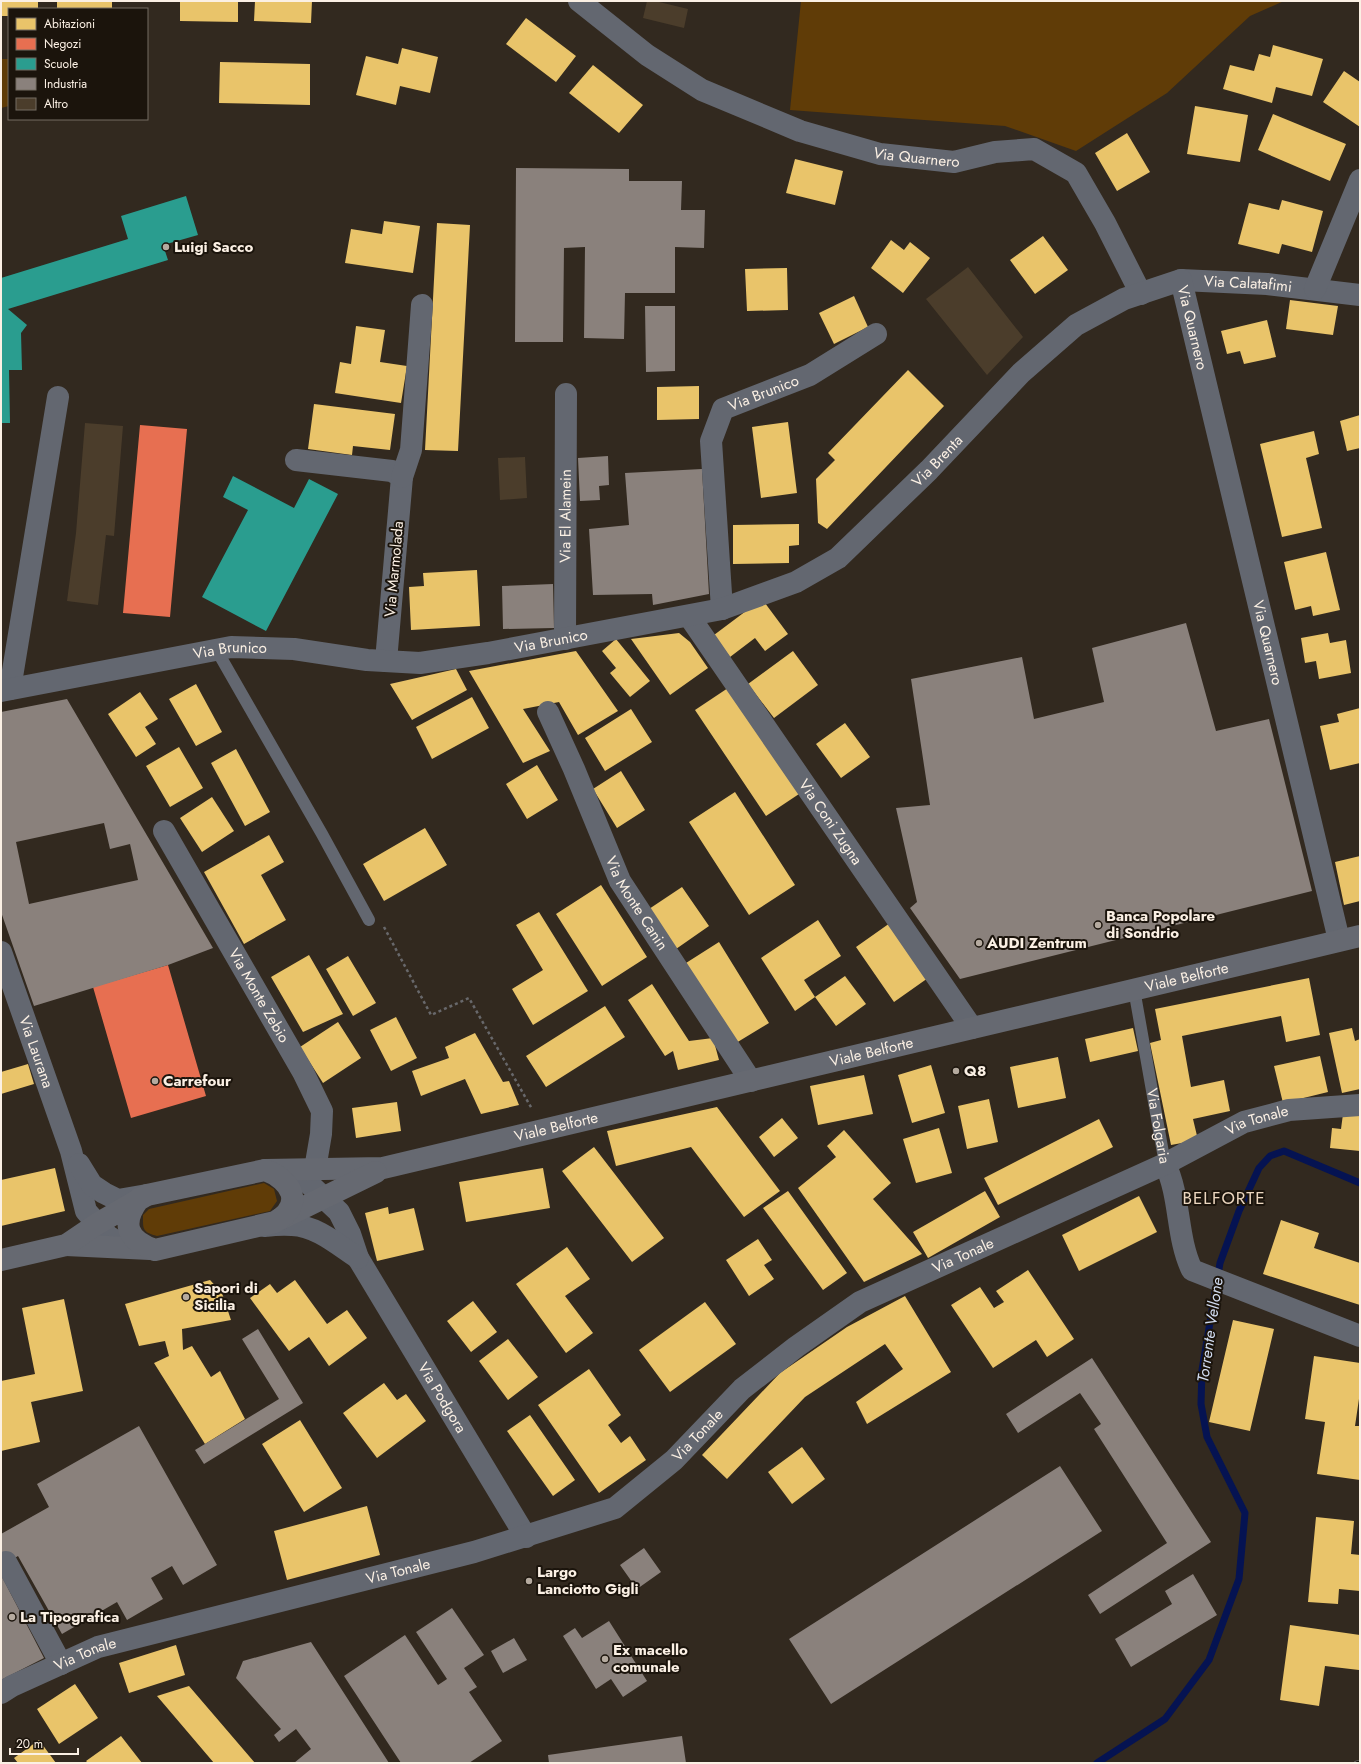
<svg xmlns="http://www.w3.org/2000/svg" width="1361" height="1764" font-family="Jost,sans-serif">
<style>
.green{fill:#603c07}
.homes{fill:#e9c46a}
.shops{fill:#e76f51}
.schools{fill:#2a9d8f}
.industry{fill:#8a817c;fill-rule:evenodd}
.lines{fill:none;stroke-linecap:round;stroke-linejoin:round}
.stream{stroke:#051352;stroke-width:7}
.building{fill:#4b3d2b}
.path{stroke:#68686b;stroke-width:2.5;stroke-dasharray:3 3;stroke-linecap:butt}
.lane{stroke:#636770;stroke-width:12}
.street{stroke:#636770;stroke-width:22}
.secondary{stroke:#666971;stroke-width:22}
.rail-casing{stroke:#656160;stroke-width:4.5}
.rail{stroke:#1b140c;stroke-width:3;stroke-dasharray:9;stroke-linecap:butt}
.poi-dot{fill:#b5aa9f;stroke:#1b140c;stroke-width:1.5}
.labels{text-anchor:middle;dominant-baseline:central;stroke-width:4;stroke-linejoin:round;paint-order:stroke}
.street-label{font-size:15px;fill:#fbf0e4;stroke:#1b140c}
.poi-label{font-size:15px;font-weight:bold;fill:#fbf0e4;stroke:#1b140c;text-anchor:start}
.water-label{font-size:16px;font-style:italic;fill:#d1dcf1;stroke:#1b140c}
.quarter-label{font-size:17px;letter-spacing:1px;fill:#ecd7c0;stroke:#1b140c}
</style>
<rect width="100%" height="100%" fill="#32291f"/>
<!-- green -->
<path class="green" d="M 801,1 L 1284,1 L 1250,16 L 1167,93 L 1076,151 L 1005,126 L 790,110 Z
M 1,59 L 9,59 L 9,106 L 1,108 Z
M 264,1183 L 274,1189 L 277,1201 L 270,1211 L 157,1236 C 142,1232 143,1229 143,1215 L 149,1209 Z"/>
<!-- homes -->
<path class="homes" d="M 1,1 L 38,1 L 38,9 L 9,9 L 9,16 L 1,16 Z
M 57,1 L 112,1 L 112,9 L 57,9 Z
M 180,1 L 238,1 L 238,22 L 180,21 Z
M 255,1 L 312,1 L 311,23 L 254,21 Z
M 526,18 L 576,56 L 556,82 L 506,44 Z
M 1273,45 L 1323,59 L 1312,96 L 1276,87 L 1272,103 L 1223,89 L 1230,65 L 1254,71 L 1259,54 L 1270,57 Z
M 402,48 L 438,57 L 430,93 L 400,86 L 396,105 L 356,95 L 366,56 L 398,64 Z
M 220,62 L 310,64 L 310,105 L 219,103 Z
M 593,65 L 643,105 L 619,133 L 569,93 Z
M 1344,71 L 1360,82 L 1360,127 L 1323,102 Z
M 1195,106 L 1248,115 L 1240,162 L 1187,154 Z
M 1273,114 L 1346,144 L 1330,181 L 1258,150 Z
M 1127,133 L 1150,172 L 1117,191 L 1095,153 Z
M 795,159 L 843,171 L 835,205 L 786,193 Z
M 1282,200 L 1323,211 L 1312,252 L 1282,244 L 1279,254 L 1238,244 L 1249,203 L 1279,210 Z
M 384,221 L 420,226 L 413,273 L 345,263 L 351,229 L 382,234 Z
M 437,223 L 470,225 L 458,451 L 425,450 Z
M 1043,236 L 1068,270 L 1035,294 L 1010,260 Z
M 891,240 L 904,250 L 910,242 L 930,258 L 903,293 L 871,268 Z
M 787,268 L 788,310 L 747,311 L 745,269 Z
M 854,296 L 868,327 L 834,344 L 819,313 Z
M 1290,300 L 1338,306 L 1333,335 L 1286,329 Z
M 1267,320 L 1276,357 L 1244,364 L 1240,351 L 1227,354 L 1221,331 Z
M 356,326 L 385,330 L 380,362 L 407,366 L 401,403 L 335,393 L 340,362 L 351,364 Z
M 908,370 L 944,406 L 827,529 L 818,523 L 816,479 L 835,460 L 828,453 Z
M 699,386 L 699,419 L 657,420 L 657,387 Z
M 314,404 L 395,414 L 390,450 L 353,446 L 352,455 L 308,449 Z
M 1360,415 L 1360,448 L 1347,451 L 1340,421 Z
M 788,422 L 797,493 L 761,498 L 752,427 Z
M 1314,431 L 1319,454 L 1306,458 L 1322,528 L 1282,537 L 1260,444 Z
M 799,524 L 799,545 L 789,546 L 789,563 L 733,564 L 733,525 Z
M 1326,552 L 1340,610 L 1313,616 L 1311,606 L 1295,610 L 1284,562 Z
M 477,570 L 480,626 L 411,630 L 409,587 L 424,586 L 423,573 Z
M 762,599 L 788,634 L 765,651 L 755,638 L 730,657 L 714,635 Z
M 679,633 L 690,642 L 708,668 L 670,695 L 631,639 Z
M 1328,633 L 1330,643 L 1346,640 L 1351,673 L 1319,679 L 1316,661 L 1305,663 L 1301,638 Z
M 616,639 L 650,681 L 630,697 L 610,673 L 616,668 L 602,651 Z
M 576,651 L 618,711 L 578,735 L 559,702 L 523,709 L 550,751 L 523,763 L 469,671 Z
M 793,651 L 818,685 L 774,718 L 748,684 Z
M 456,669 L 467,690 L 412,720 L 390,684 Z
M 196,684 L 222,732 L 196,746 L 169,699 Z
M 728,688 L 799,794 L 766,816 L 695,710 Z
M 140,692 L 158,719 L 145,727 L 156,744 L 136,757 L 108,714 Z
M 472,697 L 489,728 L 432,759 L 416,727 Z
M 1360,708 L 1360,763 L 1330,770 L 1320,726 L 1339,722 L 1337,714 Z
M 631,709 L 652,742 L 605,771 L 585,738 Z
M 845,723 L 870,757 L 841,778 L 816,744 Z
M 179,747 L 203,788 L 170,807 L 146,766 Z
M 236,749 L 270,812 L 245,826 L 211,763 Z
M 537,765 L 558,800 L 527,819 L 506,784 Z
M 621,771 L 645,810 L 617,828 L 593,789 Z
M 735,792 L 795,885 L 749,915 L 689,822 Z
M 212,797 L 234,831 L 202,852 L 180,818 Z
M 425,828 L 447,865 L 384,901 L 363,864 Z
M 269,835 L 284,862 L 261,875 L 286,920 L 244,944 L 204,872 Z
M 1360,856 L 1360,901 L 1344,905 L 1335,862 Z
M 601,885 L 647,957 L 602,986 L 556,914 Z
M 682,887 L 709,926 L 676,949 L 649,909 Z
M 539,912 L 588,991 L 533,1025 L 512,989 L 543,970 L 516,925 Z
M 818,920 L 841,956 L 804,980 L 815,997 L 795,1011 L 761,958 Z
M 890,923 L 928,978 L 894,1002 L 856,947 Z
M 719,942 L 769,1023 L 736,1043 L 686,963 Z
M 309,955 L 343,1014 L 303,1032 L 271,977 Z
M 348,956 L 376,1003 L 353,1016 L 326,969 Z
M 845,976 L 866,1004 L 836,1026 L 815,997 Z
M 1309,978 L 1320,1035 L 1286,1042 L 1281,1016 L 1182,1036 L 1191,1087 L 1224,1080 L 1230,1111 L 1193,1119 L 1198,1140 L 1171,1145 L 1150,1043 L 1161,1040 L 1155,1009 Z
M 652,984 L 689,1041 L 713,1038 L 719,1060 L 678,1070 L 673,1051 L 665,1056 L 628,1000 Z
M 605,1006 L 625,1037 L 546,1087 L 526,1056 Z
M 396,1017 L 417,1058 L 391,1071 L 370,1030 Z
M 338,1022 L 361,1058 L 323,1083 L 300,1047 Z
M 1133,1028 L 1138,1051 L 1090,1062 L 1085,1039 Z
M 1352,1028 L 1355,1041 L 1360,1039 L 1360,1089 L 1342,1093 L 1329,1033 Z
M 475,1033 L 503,1082 L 509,1081 L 519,1105 L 481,1114 L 465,1079 L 421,1096 L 412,1071 L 449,1058 L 445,1047 Z
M 1320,1056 L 1328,1092 L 1283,1103 L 1274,1066 Z
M 1058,1057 L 1066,1098 L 1018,1108 L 1010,1067 Z
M 28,1064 L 34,1084 L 1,1094 L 1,1072 Z
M 931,1065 L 945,1113 L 912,1123 L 898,1075 Z
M 864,1075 L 873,1114 L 818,1125 L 810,1086 Z
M 989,1099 L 998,1142 L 967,1149 L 958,1106 Z
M 397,1102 L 401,1131 L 356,1138 L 352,1108 Z
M 717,1107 L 780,1191 L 744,1217 L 691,1147 L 616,1166 L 607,1131 Z
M 1343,1114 L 1360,1116 L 1360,1151 L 1330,1148 L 1332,1128 L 1341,1129 Z
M 782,1118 L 798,1138 L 774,1157 L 759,1137 Z
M 1099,1119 L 1113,1147 L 998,1205 L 984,1178 Z
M 939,1128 L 952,1173 L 916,1183 L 903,1139 Z
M 844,1130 L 891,1183 L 873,1199 L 922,1254 L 864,1282 L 798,1188 L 836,1157 L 827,1146 Z
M 594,1147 L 664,1238 L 632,1262 L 562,1171 Z
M 55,1168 L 65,1211 L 1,1226 L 1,1180 Z
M 543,1168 L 550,1208 L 466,1222 L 459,1182 Z
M 788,1191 L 847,1273 L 823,1290 L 763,1208 Z
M 985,1191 L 1000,1217 L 928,1258 L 913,1232 Z
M 1139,1196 L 1157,1232 L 1079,1271 L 1062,1235 Z
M 388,1207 L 389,1214 L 414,1208 L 424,1250 L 377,1261 L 365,1213 Z
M 1281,1220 L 1319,1233 L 1314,1248 L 1360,1263 L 1360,1305 L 1263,1274 Z
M 758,1239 L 772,1260 L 764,1265 L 774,1279 L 749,1296 L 726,1260 Z
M 567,1247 L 590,1279 L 565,1296 L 593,1333 L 566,1353 L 516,1284 Z
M 1028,1270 L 1074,1339 L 1047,1357 L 1036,1340 L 993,1368 L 951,1305 L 980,1287 L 994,1308 L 1004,1302 L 996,1291 Z
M 210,1280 L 222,1293 L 231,1320 L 182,1329 L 183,1350 L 192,1346 L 211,1377 L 220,1371 L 245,1419 L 205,1444 L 154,1363 L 169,1356 L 165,1341 L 139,1346 L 125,1304 Z
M 295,1280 L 327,1324 L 347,1310 L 367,1338 L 329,1366 L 309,1337 L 289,1351 L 250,1298 L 270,1284 L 277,1293 Z
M 905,1296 L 951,1372 L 867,1424 L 856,1402 L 903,1369 L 885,1344 L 805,1397 L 727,1479 L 702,1455 L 780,1373 L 847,1327 Z
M 64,1299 L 83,1391 L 31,1402 L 40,1442 L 1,1451 L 1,1381 L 35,1374 L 22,1308 Z
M 473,1301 L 497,1332 L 471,1352 L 447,1321 Z
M 705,1302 L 736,1344 L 670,1392 L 639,1350 Z
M 1233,1320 L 1274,1329 L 1250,1431 L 1209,1422 Z
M 508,1339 L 538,1377 L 508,1400 L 479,1361 Z
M 1314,1356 L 1360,1363 L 1360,1392 L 1355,1426 L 1360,1426 L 1360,1480 L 1317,1474 L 1325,1422 L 1305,1419 Z
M 589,1369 L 621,1415 L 608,1425 L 621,1443 L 630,1436 L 646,1460 L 599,1493 L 538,1405 Z
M 384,1383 L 397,1400 L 406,1394 L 426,1421 L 377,1458 L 343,1413 Z
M 530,1415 L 575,1480 L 553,1496 L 507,1431 Z
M 300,1420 L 342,1488 L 304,1512 L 262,1444 Z
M 802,1447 L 825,1479 L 792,1504 L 768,1472 Z
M 367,1506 L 380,1555 L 287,1580 L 274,1531 Z
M 1316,1517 L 1354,1521 L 1351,1554 L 1360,1555 L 1360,1591 L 1339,1589 L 1338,1604 L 1308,1602 Z
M 1290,1625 L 1360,1635 L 1359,1670 L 1325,1666 L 1319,1706 L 1280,1700 Z
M 176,1645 L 185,1675 L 129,1693 L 119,1663 Z
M 75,1684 L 98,1718 L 59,1744 L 37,1709 Z
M 189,1686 L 255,1763 L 214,1763 L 157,1696 Z
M 121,1736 L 142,1763 L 88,1763 L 86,1761 Z
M 39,1740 L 56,1763 L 18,1763 L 14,1758 Z"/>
<!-- shops -->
<path class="shops" d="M 140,425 L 187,429 L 170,617 L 123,613 Z
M 168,965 L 206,1096 L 131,1118 L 93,987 Z"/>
<!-- schools -->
<path class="schools" d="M 186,196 L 198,235 L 163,245 L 168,260 L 8,309 L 27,325 L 21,333 L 22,370 L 9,370 L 10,423 L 1,423 L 1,278 L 128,239 L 121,216 Z
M 233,476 L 294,508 L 309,479 L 338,494 L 266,631 L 202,597 L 248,510 L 223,497 Z"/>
<!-- industry -->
<path class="industry" d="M 516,168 L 629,169 L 629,181 L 682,181 L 681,210 L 705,210 L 704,248 L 675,247 L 675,293 L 625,293 L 624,339 L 584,338 L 585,247 L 564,248 L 563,342 L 515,342 Z
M 645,306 L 675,306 L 675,371 L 646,372 Z
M 608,456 L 609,485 L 599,486 L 600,500 L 580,501 L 578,458 Z
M 702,469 L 709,594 L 653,605 L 652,594 L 593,595 L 589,529 L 629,525 L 625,473 Z
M 553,584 L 554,628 L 503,629 L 502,586 Z
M 1186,623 L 1216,731 L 1269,719 L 1312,891 L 960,979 L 910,908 L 917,902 L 896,808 L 930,805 L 911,679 L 1022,657 L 1034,719 L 1104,702 L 1092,648 Z
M 67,699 L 213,948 L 168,965 L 34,1006 L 1,912 L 1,712 ZM 104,823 L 110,849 L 130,844 L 138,880 L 29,904 L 16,842 Z
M 258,1329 L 303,1403 L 204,1464 L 195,1450 L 279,1399 L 242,1339 Z
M 1092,1358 L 1211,1542 L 1100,1614 L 1088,1595 L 1167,1543 L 1094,1429 L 1101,1424 L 1080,1393 L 1018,1433 L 1006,1414 Z
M 139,1426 L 217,1565 L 183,1585 L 172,1566 L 151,1578 L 163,1599 L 127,1620 L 117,1602 L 62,1634 L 18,1556 L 1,1566 L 1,1534 L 49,1507 L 37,1484 Z
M 1060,1466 L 1102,1531 L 831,1704 L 789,1639 Z
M 644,1548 L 661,1572 L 637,1589 L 620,1565 Z
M 1193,1574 L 1217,1615 L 1131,1667 L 1115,1639 L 1172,1604 L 1165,1591 Z
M 1,1575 L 44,1658 L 1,1680 Z
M 452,1608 L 484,1655 L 464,1668 L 477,1687 L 469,1692 L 502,1741 L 469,1763 L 401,1763 L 344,1676 L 405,1635 L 438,1685 L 447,1679 L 416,1632 Z
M 609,1621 L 647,1681 L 623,1697 L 611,1679 L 596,1689 L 563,1636 L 575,1628 L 582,1638 Z
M 514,1638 L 527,1660 L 503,1673 L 491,1651 Z
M 311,1642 L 389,1763 L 294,1763 L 311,1749 L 296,1729 L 279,1742 L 274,1735 L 281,1729 L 236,1678 L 243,1661 Z
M 682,1736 L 686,1763 L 549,1763 L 548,1755 Z"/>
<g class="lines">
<!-- stream -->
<path class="stream" d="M 1097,1763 L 1165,1719 L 1209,1660 L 1239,1579 L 1245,1513 L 1207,1437 L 1201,1404 L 1202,1370 L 1220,1263 L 1239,1211 L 1259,1168 L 1270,1156 L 1284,1151 L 1360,1183"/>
</g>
<!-- building -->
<path class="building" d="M 647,1 L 655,1 L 688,9 L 684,28 L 643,18 Z
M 968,267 L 1023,337 L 987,375 L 926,299 Z
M 85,423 L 123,426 L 114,536 L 106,535 L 98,605 L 67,601 L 76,533 Z
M 525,457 L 527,498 L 500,500 L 498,458 Z"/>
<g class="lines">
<!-- path -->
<path class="path" d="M 384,927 L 431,1015 L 469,998 L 532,1109"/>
<!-- lane -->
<g class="lane">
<path d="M 216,649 L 322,834 L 369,920"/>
<path id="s1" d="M 1134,989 L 1165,1164"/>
</g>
<!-- street -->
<g class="street">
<path id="s2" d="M 579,1 L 647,55 L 702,90 L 800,131 L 880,154 L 954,162 L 995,152 L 1034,149 L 1076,173 L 1105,223 L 1141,294"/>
<path id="s3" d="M 1181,280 L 1267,284 L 1360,295"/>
<path d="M 1315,289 L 1360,180"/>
<path d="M 296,460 L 392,471 L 402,477 L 386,661"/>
<path d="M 402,477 L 411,450 L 422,305"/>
<path id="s4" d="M 722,609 L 711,441 L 723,409 L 810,375 L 876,334"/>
<path id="s5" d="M 689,616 L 972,1028"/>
<path id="s6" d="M 565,639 L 566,394"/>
<path d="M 10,689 L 58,397"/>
<path id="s7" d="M 1,691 L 231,647 L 294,649 L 367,660 L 420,663 L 488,653 L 722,609 L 796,582 L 838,558 L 929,470 L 1021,373 L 1076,325 L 1124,299 L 1181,280 L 1339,940"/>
<path id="s8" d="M 548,712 L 574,769 L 620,881 L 751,1081"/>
<path id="s9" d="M 164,831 L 303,1072 L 322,1111 L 321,1134 L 315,1169"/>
<path id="s10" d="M 1,952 L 71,1151 L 86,1211 L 108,1236 L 119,1243 L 134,1248"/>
<path d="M 79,1164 L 92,1185 L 104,1193 L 118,1200 L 147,1195"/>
<path d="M 1165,1164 C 1181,1197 1176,1237 1192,1270 L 1360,1336"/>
<path id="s11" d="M 285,1170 L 306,1181 L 339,1212 L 350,1234 L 358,1258 L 526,1537"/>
<path d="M 264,1226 C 273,1225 283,1224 292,1225 C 317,1226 338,1245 358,1258"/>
<path d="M 6,1562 L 61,1664"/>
<path id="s12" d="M 1,1693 L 12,1686 L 98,1647 L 474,1552 L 615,1508 L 674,1460 L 742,1389 L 796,1347 L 860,1302 L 1165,1164 L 1244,1122 L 1289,1110 L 1360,1105"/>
</g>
<!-- secondary -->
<g class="secondary">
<path id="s13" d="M 265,1170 L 383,1168 L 1360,936"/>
<path d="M 280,1219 L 376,1172"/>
<path d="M 66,1245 L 150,1249"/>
<path d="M 1,1260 L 66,1245 L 97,1224 L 147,1195 L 265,1170 C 292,1180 305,1205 275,1222 L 155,1250 C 126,1240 121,1223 139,1199"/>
</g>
<!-- rail casing -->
<g class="rail-casing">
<path id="rail" d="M 1356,1763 L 1360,1762"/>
</g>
<!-- rail -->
<use href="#rail" class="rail"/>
</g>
<!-- markers -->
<g class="poi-dot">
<circle cx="166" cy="247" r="4"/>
<circle cx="1098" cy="925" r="4"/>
<circle cx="979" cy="943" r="4"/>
<circle cx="956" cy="1071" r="4"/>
<circle cx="155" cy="1081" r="4"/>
<circle cx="186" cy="1297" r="4"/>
<circle cx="529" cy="1581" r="4"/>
<circle cx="12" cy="1617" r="4"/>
<circle cx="605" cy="1659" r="4"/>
</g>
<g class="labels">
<!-- street labels -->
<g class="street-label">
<text stroke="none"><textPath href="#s2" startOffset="378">Via Quarnero</textPath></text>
<text stroke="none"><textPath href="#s3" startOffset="67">Via Calatafimi</textPath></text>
<text stroke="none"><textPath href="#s7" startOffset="1355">Via Quarnero</textPath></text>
<text stroke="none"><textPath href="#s4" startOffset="246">Via Brunico</textPath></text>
<text stroke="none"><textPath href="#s7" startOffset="997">Via Brenta</textPath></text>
<text stroke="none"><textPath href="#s6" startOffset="123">Via El Alamein</textPath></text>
<text transform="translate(394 569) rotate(-85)">Via Marmolada</text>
<text stroke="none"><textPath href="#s7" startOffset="557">Via Brunico</textPath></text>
<text stroke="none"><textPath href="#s7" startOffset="1679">Via Quarnero</textPath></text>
<text stroke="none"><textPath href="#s7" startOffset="233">Via Brunico</textPath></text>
<text stroke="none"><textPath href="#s5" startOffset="250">Via Coni Zugna</textPath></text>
<text stroke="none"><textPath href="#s8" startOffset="211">Via Monte Canin</textPath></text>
<text stroke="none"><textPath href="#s13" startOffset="944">Viale Belforte</textPath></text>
<text stroke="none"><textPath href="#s9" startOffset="190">Via Monte Zebio</textPath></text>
<text stroke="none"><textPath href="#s10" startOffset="106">Via Laurana</textPath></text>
<text stroke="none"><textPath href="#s13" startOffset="620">Viale Belforte</textPath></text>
<text stroke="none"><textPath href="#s12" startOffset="1401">Via Tonale</textPath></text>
<text stroke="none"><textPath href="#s1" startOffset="139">Via Folgaria</textPath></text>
<text stroke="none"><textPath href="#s13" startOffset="296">Viale Belforte</textPath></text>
<text stroke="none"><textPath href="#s12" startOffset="1077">Via Tonale</textPath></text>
<text stroke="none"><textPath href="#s11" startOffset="282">Via Podgora</textPath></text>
<text stroke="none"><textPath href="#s12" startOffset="753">Via Tonale</textPath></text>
<text stroke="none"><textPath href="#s12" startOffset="417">Via Tonale</textPath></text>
<text stroke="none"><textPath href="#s12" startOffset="93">Via Tonale</textPath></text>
</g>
<!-- poi labels -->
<g class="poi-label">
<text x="174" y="247">Luigi Sacco</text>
<text x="1106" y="916">Banca Popolare<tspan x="1106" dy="17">di Sondrio</tspan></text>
<text x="987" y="943">AUDI Zentrum</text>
<text x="964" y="1071">Q8</text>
<text x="163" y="1081">Carrefour</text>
<text x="194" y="1288">Sapori di<tspan x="194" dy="17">Sicilia</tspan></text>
<text x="537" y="1572">Largo<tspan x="537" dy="17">Lanciotto Gigli</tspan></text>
<text x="20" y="1617">La Tipografica</text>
<text x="613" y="1650">Ex macello<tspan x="613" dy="17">comunale</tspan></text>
</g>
<!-- water labels -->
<g class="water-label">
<text transform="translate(1210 1330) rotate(-82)">Torrente Vellone</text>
</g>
<!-- quarter labels -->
<g class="quarter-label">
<text x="1224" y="1198">BELFORTE</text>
</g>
</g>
<!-- border -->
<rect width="1361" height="1764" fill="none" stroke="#fbf0e4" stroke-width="4"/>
<!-- legend -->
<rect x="8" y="8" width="140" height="112" fill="#1b140c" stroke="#756c62"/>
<rect x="16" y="18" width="20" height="12" fill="#e9c46a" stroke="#756c62"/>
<text x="44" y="28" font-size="12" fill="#fbf0e4">Abitazioni</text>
<rect x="16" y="38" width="20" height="12" fill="#e76f51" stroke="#756c62"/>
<text x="44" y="48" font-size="12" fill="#fbf0e4">Negozi</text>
<rect x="16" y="58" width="20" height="12" fill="#2a9d8f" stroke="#756c62"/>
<text x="44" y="68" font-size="12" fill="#fbf0e4">Scuole</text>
<rect x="16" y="78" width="20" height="12" fill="#8a817c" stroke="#756c62"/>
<text x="44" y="88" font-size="12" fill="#fbf0e4">Industria</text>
<rect x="16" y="98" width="20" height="12" fill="#4b3d2b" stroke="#756c62"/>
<text x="44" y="108" font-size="12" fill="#fbf0e4">Altro</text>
<!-- scale -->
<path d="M10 1748v6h68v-6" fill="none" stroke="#fbf0e4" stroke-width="2"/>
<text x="16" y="1748" font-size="12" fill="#fbf0e4" stroke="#1b140c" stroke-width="3" paint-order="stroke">20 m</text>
</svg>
